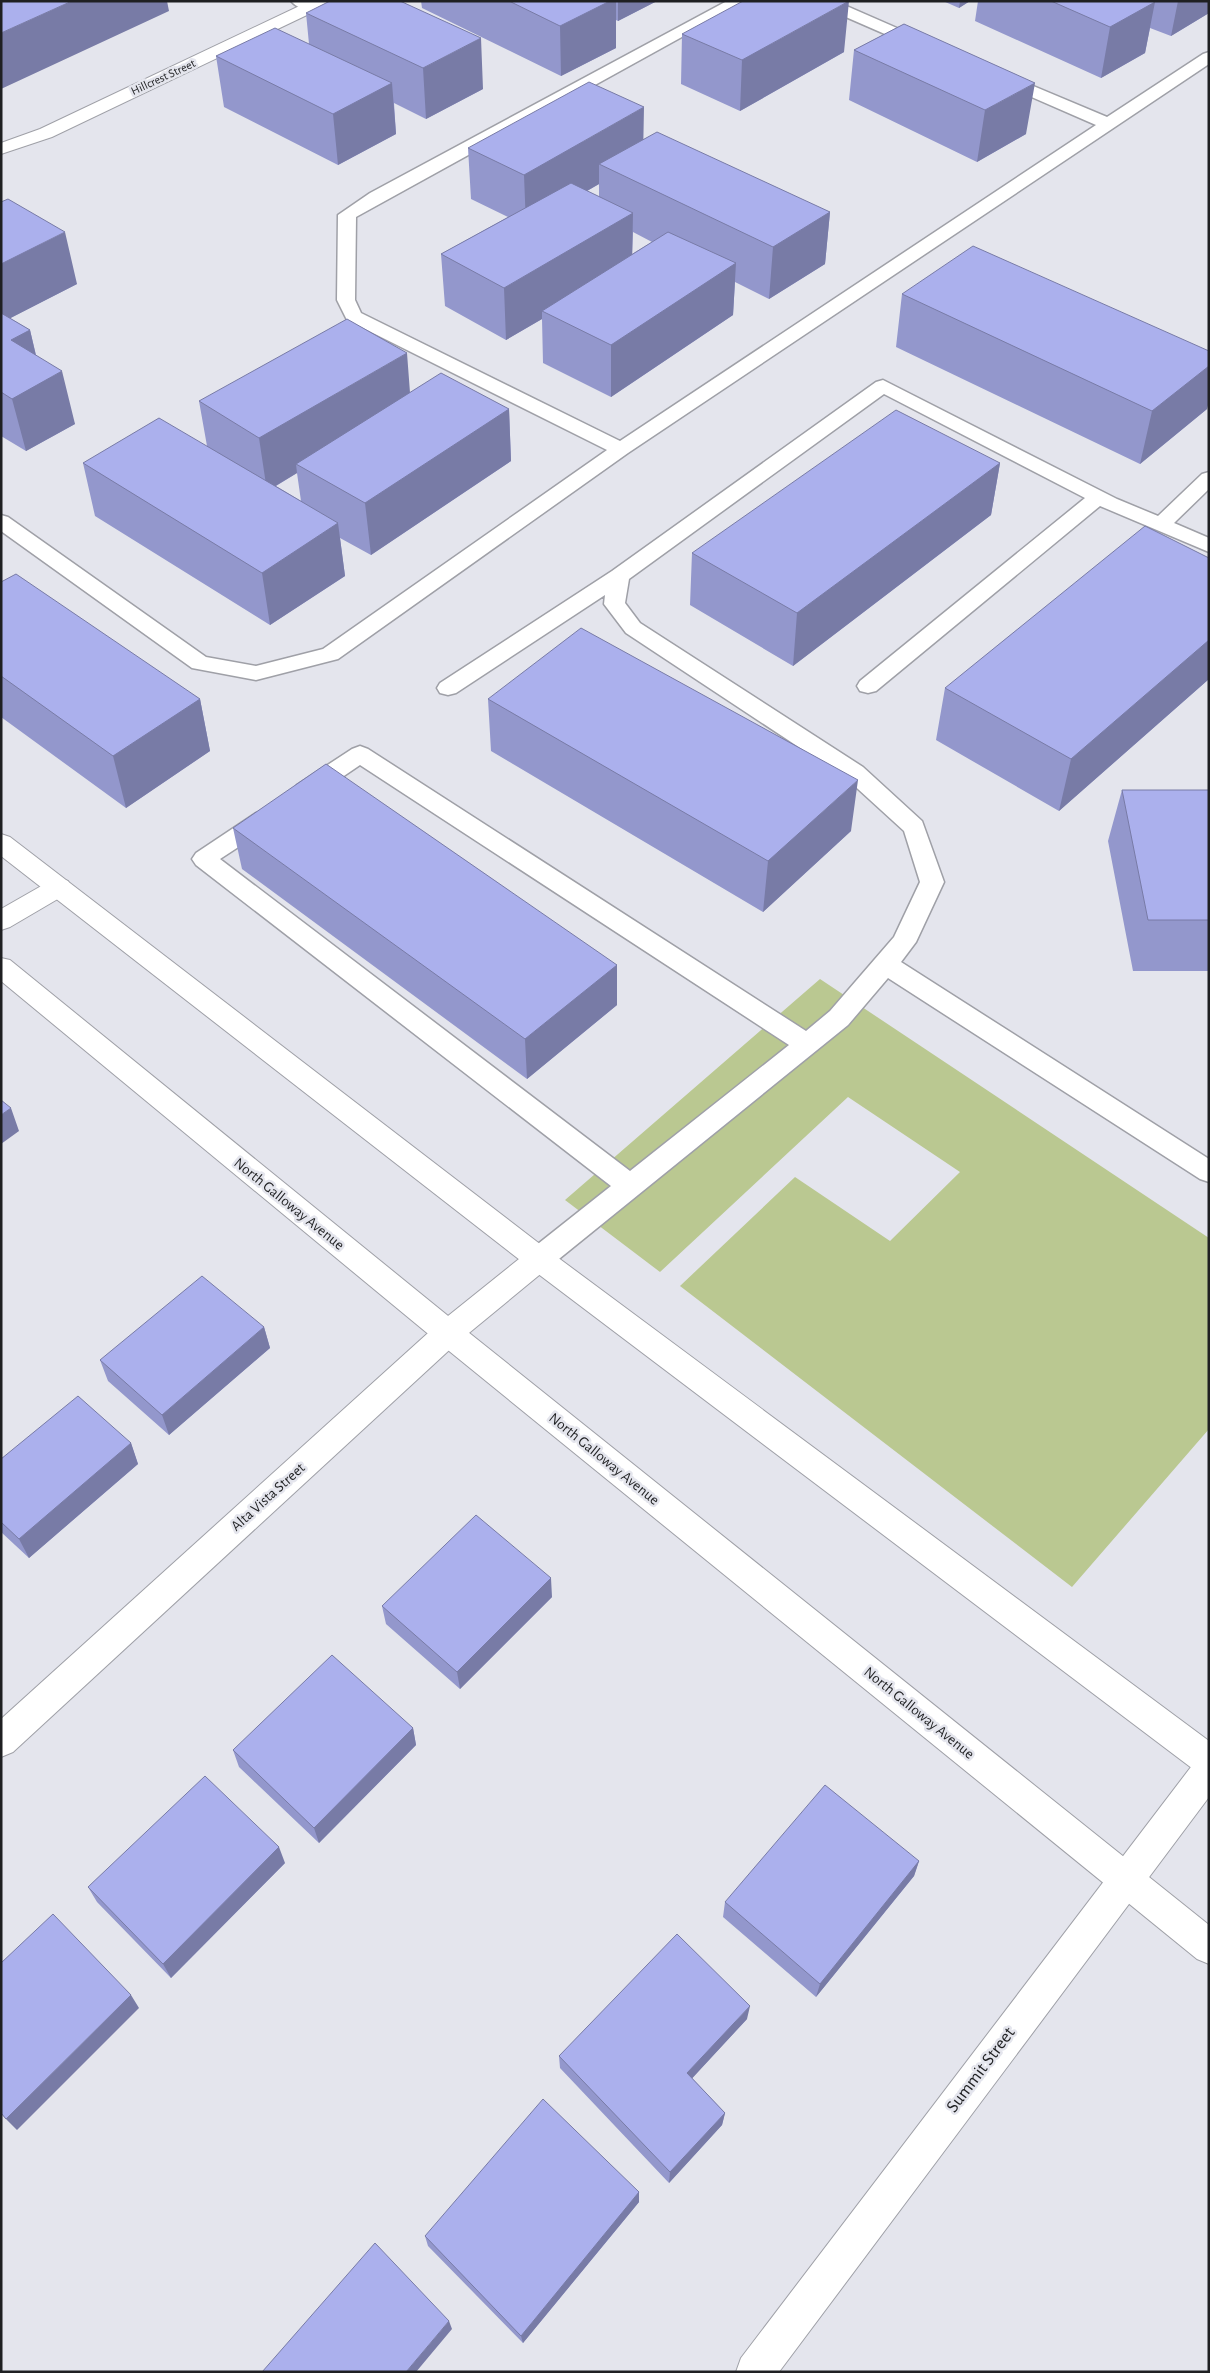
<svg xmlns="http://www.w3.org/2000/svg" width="1210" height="2373" font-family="'Alegreya Sans',sans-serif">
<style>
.green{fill:#bac891}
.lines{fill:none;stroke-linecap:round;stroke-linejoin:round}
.lane-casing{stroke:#9fa0a7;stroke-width:3}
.street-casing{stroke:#9fa0a7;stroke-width:2}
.secondary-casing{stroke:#9fa0a7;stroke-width:2}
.lane{fill:#fff;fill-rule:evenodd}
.street{fill:#fff;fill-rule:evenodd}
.secondary{fill:#fff;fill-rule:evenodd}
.wall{fill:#9397cc;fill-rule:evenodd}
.shaded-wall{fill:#787ba6}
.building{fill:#abb0ed;stroke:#787ba6}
.labels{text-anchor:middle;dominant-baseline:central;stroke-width:5;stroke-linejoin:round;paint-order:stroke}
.far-street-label{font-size:12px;fill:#1f2022;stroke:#e4e5ed}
.street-label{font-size:15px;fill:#1f2022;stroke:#e4e5ed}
.near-street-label{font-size:18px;fill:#1f2022;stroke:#e4e5ed}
</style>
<rect width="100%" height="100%" fill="#e4e5ed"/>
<!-- green -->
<path class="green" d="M 820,979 L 1209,1238 L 1209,1429 L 1072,1587 L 680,1286 L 795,1177 L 890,1241 L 960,1172 L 848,1097 L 660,1272 L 565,1200 Z"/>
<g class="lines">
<!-- lane casing -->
<g class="lane-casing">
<path id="lane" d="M 291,1 L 312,1 L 319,7 L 317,10 C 308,12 297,8 291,1 Z
M 727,1 L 747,1 L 356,217 L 355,300 L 361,313 L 620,441 L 1096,125 L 995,81 L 993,78 L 995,75 L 1007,75 L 1107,117 L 1203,54 L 1209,52 L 1209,64 L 628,453 L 338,659 L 256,680 L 192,668 L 1,531 L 1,515 L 8,517 L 206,657 L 256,666 L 323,649 L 607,450 L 347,320 L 337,300 L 338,215 L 370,193 Z
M 813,1 L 835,1 L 929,42 L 931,45 L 929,48 L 917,48 L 816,4 Z
M 883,380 L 1117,499 L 1158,516 L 1202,474 L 1209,472 L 1209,489 L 1174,523 L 1209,538 L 1209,552 L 1100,506 L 876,691 L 868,693 L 860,691 L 857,686 L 860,681 L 1085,498 L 884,394 L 629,579 L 625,603 L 640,623 L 863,767 L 922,821 L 944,882 L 916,942 L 901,962 L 1209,1159 L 1209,1182 L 1200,1179 L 888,978 L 848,1025 L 549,1267 L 539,1270 L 529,1267 L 526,1259 L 529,1251 L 611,1186 L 196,865 L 192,859 L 196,853 L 256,813 L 264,811 L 272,813 L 275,819 L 272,825 L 220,859 L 630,1171 L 789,1045 L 360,765 L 313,797 L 305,799 L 297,797 L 294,791 L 297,785 L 352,749 L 360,746 L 368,749 L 806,1031 L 830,1011 L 894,937 L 920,882 L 904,831 L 847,779 L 626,633 L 604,604 L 605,595 L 456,693 L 448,695 L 440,693 L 437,688 L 440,683 L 612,571 L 876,382 Z"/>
</g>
<!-- street casing -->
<g class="street-casing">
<path id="street" d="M 59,878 L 68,881 L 71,887 L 68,893 L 10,927 L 1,930 L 1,909 L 50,881 Z
M 539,1247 L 549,1251 L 553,1259 L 549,1267 L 458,1342 L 13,1752 L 1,1757 L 1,1719 L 438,1324 L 529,1251 Z
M 1209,1754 L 1209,1797 L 779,2372 L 736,2372 L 741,2358 L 1197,1759 Z"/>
</g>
<!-- secondary casing -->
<g class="secondary-casing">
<path id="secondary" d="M 310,1 L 332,1 L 330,4 L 52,137 L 1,154 L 1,143 L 40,129 Z
M 1,834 L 10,837 L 549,1251 L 1209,1741 L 1209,1777 L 1197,1772 L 529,1267 L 1,856 Z
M 1,958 L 10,960 L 458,1324 L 1209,1925 L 1209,1964 L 1197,1959 L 438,1342 L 1,981 Z"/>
</g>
<!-- lane -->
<use href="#lane" class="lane"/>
<!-- street -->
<use href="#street" class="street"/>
<!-- secondary -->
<use href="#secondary" class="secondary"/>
</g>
<!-- wall -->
<path class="wall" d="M 421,1 L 657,1 L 618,21 L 616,20 L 616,48 L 561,76 L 422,8 Z
M 943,1 L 970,1 L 959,8 Z
M 978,1 L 1209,1 L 1209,13 L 1171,36 L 1150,28 L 1145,53 L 1101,78 L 975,21 Z
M 306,13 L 483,89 L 426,119 L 394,103 L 396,134 L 338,165 L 224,107 L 216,56 L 309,44 Z
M 904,24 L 1026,134 L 977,162 L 849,100 L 854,50 Z
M 682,34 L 844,52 L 740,111 L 681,84 Z
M 643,139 L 830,212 L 825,264 L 769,299 L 735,282 L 733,315 L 611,397 L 543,363 L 542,319 L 506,340 L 445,306 L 441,254 L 508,217 L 471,199 L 468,148 ZM 599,184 L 599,197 L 587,191 ZM 633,232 L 652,242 L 632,254 Z
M 1,202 L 77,284 L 10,318 L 30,330 L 36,355 L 75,424 L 26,451 L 1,436 Z
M 902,294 L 1209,351 L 1209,401 L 1207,409 L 1140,464 L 896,347 Z
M 410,392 L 509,409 L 511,461 L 371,555 L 340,538 L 345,576 L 270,625 L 95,516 L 83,463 L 207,446 L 199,401 ZM 297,473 L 301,501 L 276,486 Z
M 1000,463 L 991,515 L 793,666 L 690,605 L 692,553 Z
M 1209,558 L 1209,679 L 1059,811 L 936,740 L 945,688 Z
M 1,582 L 200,699 L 210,751 L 126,808 L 1,717 Z
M 488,699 L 851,831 L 763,912 L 491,751 Z
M 1122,790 L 1209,790 L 1209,971 L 1133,971 L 1108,841 Z
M 233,828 L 617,965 L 617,1005 L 527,1079 L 242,869 Z
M 264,1327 L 270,1348 L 169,1435 L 108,1381 L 100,1360 Z
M 131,1443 L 138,1464 L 29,1558 L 1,1532 L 1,1459 Z
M 552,1597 L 460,1689 L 386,1624 L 382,1606 Z
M 413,1728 L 416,1745 L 319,1843 L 239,1767 L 233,1750 Z
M 919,1861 L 914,1876 L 816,1997 L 723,1917 L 725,1902 Z
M 285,1863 L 171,1978 L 97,1902 L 88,1887 Z
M 747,2019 L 692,2078 L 725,2113 L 722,2125 L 669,2183 L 560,2068 L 559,2056 Z
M 639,2192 L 639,2202 L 523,2343 L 428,2246 L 425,2236 Z"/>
<!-- shaded-wall -->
<path class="shaded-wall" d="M 72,1 L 167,1 L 169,11 L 1,89 L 1,33 Z
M 610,1 L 616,1 L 616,48 L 561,76 L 560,26 Z
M 618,1 L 657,1 L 618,21 Z
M 849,1 L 844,52 L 740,111 L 742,60 Z
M 960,1 L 970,1 L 959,8 Z
M 1178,1 L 1209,1 L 1209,13 L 1171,36 Z
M 1155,2 L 1145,53 L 1101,78 L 1110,27 Z
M 481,38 L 483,89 L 426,119 L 423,68 Z
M 392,83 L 396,134 L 338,165 L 333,114 Z
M 1035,83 L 1026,134 L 977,162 L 985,110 Z
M 644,107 L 643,158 L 599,164 L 599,184 L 526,226 L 524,175 Z
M 830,212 L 825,264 L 769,299 L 773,247 Z
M 633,213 L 632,265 L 542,311 L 542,319 L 506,340 L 504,288 Z
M 65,232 L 77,284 L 1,323 L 1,264 Z
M 736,263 L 733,315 L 611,397 L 611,345 Z
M 30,330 L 42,382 L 62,371 L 75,424 L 26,451 L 12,399 L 11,340 Z
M 407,353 L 411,406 L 296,464 L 297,473 L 267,491 L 259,438 Z
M 1209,366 L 1209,401 L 1207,409 L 1140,464 L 1152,411 Z
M 509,409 L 511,461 L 371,555 L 365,503 Z
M 1000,463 L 991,515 L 793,666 L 797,613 Z
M 338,523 L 345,576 L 270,625 L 262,573 Z
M 1209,640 L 1209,679 L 1059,811 L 1071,759 Z
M 200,699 L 210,751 L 126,808 L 113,756 Z
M 858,780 L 851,831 L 763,912 L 768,861 Z
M 617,965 L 617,1005 L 527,1079 L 525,1039 Z
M 11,1108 L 19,1131 L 1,1144 L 1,1115 Z
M 264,1327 L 270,1348 L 169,1435 L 162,1415 Z
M 131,1443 L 138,1464 L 29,1558 L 19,1539 Z
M 551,1578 L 552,1597 L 460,1689 L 457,1672 Z
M 413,1728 L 416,1745 L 319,1843 L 314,1828 Z
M 279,1847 L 285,1863 L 171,1978 L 163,1964 Z
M 919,1861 L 914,1876 L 816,1997 L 820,1984 Z
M 131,1995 L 139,2008 L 17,2130 L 6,2119 Z
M 750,2006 L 747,2019 L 686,2085 L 687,2073 Z
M 725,2113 L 722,2125 L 669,2183 L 670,2172 Z
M 639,2192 L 639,2202 L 523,2343 L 521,2336 Z
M 449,2321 L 452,2329 L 416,2372 L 406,2372 Z"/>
<!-- building -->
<path class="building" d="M 1,1 L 72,1 L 1,33 Z
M 330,1 L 400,1 L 481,38 L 423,68 L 306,13 Z
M 509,1 L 610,1 L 560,26 Z
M 743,1 L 849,1 L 742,60 L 682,34 Z
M 1051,1 L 1153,1 L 1155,2 L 1110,27 Z
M 904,24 L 1035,83 L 985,110 L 854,50 Z
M 275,28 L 392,83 L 333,114 L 216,56 Z
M 589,82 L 644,107 L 524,175 L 468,148 Z
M 657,132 L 830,212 L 773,247 L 599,164 Z
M 571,183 L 633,213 L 504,288 L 441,254 Z
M 8,199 L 65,232 L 1,264 L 1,202 Z
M 668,232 L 736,263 L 611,345 L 542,311 Z
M 973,246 L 1209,351 L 1209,366 L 1152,411 L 902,294 Z
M 1,313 L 30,330 L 11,340 L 62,371 L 12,399 L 1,392 Z
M 347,319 L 407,353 L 259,438 L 199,401 Z
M 441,373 L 509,409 L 365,503 L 296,464 Z
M 896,410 L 1000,463 L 797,613 L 692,553 Z
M 159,418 L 338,523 L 262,573 L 83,463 Z
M 1145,526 L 1209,558 L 1209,640 L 1071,759 L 945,688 Z
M 16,574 L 200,699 L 113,756 L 1,676 L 1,582 Z
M 581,628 L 858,780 L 768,861 L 488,699 Z
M 326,764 L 617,965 L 525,1039 L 233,828 Z
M 1122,790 L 1209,790 L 1209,920 L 1148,920 Z
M 1,1100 L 11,1108 L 1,1115 Z
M 202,1276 L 264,1327 L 162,1415 L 100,1360 Z
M 78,1396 L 131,1443 L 19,1539 L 1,1522 L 1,1459 Z
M 476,1515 L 551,1578 L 457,1672 L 382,1606 Z
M 332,1655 L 413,1728 L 314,1828 L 233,1750 Z
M 205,1776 L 279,1847 L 163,1964 L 88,1887 Z
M 825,1785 L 919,1861 L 820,1984 L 725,1902 Z
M 53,1914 L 131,1995 L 6,2119 L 1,2113 L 1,1963 Z
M 677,1934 L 750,2006 L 687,2073 L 725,2113 L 670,2172 L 559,2056 Z
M 543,2099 L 639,2192 L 521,2336 L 425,2236 Z
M 375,2243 L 449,2321 L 406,2372 L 262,2372 Z"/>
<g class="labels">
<!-- far-street labels -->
<g class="far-street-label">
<text transform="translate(163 77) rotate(-25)">Hillcrest Street</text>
</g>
<!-- street labels -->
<g class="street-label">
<text transform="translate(289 1204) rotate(39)">North Galloway Avenue</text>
<text transform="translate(604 1459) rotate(39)">North Galloway Avenue</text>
<text transform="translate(268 1497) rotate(-42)">Alta Vista Street</text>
<text transform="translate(919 1713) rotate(39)">North Galloway Avenue</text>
</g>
<!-- near-street labels -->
<g class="near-street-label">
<text transform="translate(981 2070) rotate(-53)">Summit Street</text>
</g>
</g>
<!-- border -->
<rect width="1210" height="2373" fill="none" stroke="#1f2022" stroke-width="5"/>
</svg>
